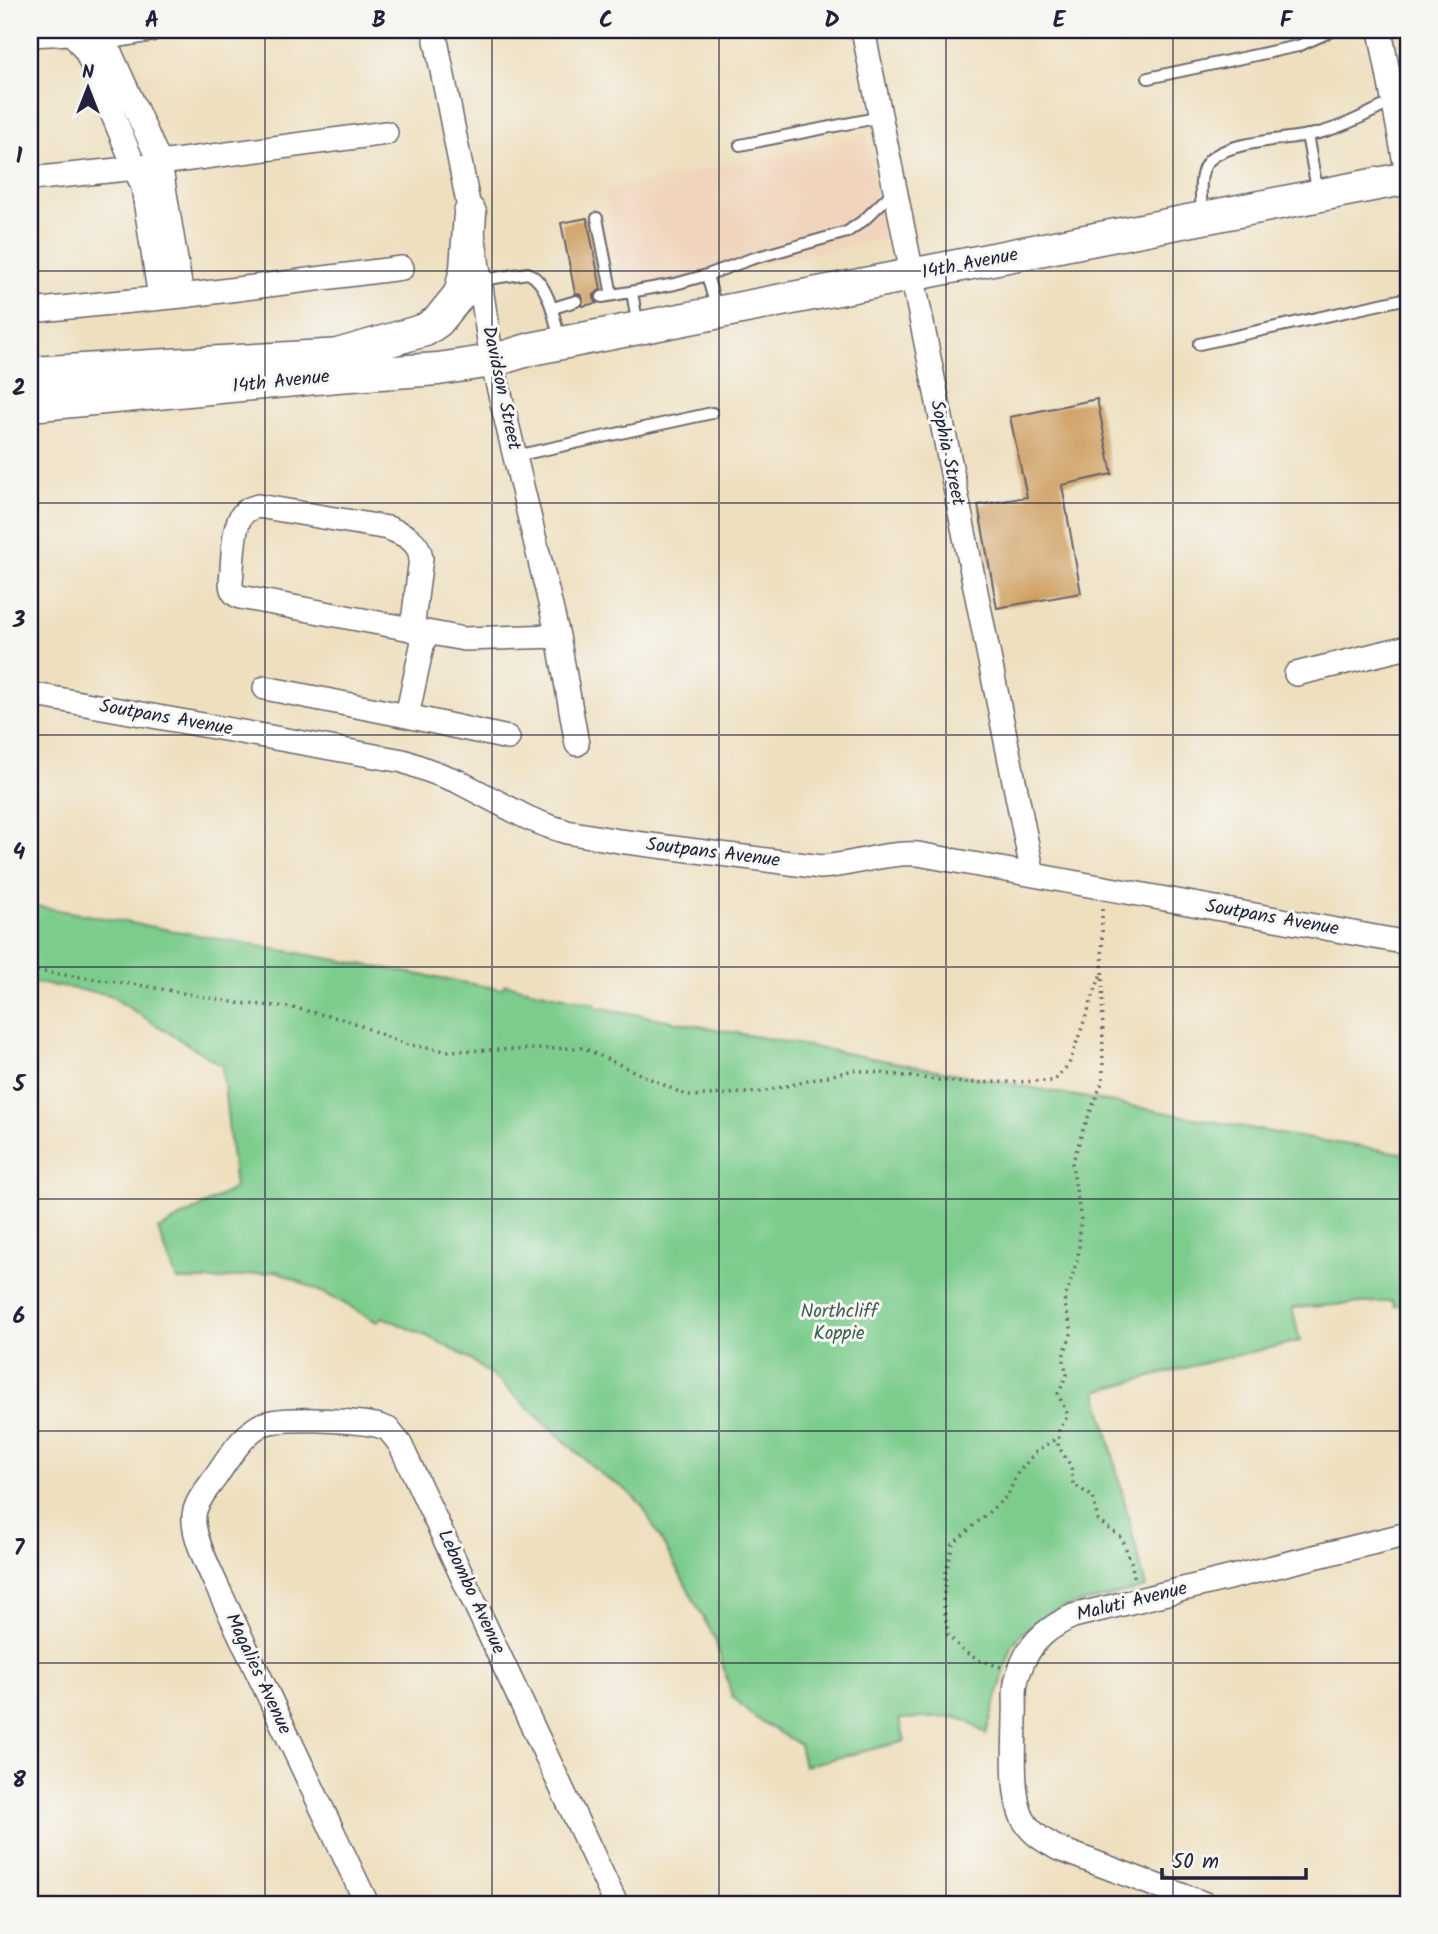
<svg xmlns="http://www.w3.org/2000/svg" width="1438" height="1934" font-family="Kalam,sans-serif">
<style>
.built{fill:#f0d5bc}
.green{fill:#7ccc8c;stroke:#4f7764;stroke-width:2}
.building{fill:#ce9b5c}
.lines{fill:none;stroke-linecap:round;stroke-linejoin:round}
.service-casing{stroke:#696469;stroke-width:14}
.minor-casing{stroke:#696469;stroke-width:26}
.secondary-casing{stroke:#696469;stroke-width:35}
.path{stroke:#696469;stroke-width:3.5;stroke-dasharray:2 5;stroke-linecap:butt}
.service{stroke:#fff;stroke-width:10}
.minor{stroke:#fff;stroke-width:23}
.secondary{stroke:#fff;stroke-width:32}
.grid{fill:none;stroke:#22223b;stroke-width:2;stroke-opacity:0.55}
.labels{text-anchor:middle;dominant-baseline:central;stroke-width:6;stroke-linejoin:round;paint-order:stroke}
.street-label{font-size:19px;fill:#22223b;stroke:#f6f6f2}
.park-label{font-size:19px;fill:#425e57;stroke:#f6f6f2}
.neatline{fill:none;stroke:#22223b;stroke-width:2.5}
.grid-label{font-size:23px;text-anchor:middle;font-weight:bold;fill:#22223b}
</style>
<rect width="100%" height="100%" fill="#f6f6f2"/>
<filter id="ink" filterUnits="userSpaceOnUse"><feTurbulence type="fractalNoise" baseFrequency=".0143" numOctaves="2"/><feDisplacementMap in="SourceGraphic" scale="14" xChannelSelector="R" yChannelSelector="G"/><feConvolveMatrix kernelMatrix="1 2 1 2 8 2 1 2 1" color-interpolation-filters="sRGB"/></filter>
<filter id="wash" filterUnits="userSpaceOnUse"><feTurbulence type="fractalNoise" baseFrequency=".00686" numOctaves="4" result="noise"/><feDisplacementMap in="SourceGraphic" scale="28" xChannelSelector="R" yChannelSelector="G"/><feGaussianBlur stdDeviation="1.57" result="paint"/><feColorMatrix in="noise" values="0 0 0 0 0 0 0 0 0 0 0 0 0 0 0 0 0 1.4 0 .05"/><feComposite in="paint" operator="in"/></filter>
<g filter="url(#wash)">
<rect width="100%" height="100%" fill="#eedfbe"/>
<!-- built -->
<path class="built" d="M 866,135 L 886,238 L 624,295 L 605,191 Z"/>
<!-- green -->
<path class="green" d="M 30,905 L 438,978 L 501,989 L 505,984 L 594,1004 L 597,1007 L 1292,1136 L 1408,1154 L 1408,1303 L 1394,1306 L 1393,1301 L 1292,1308 L 1300,1341 L 1212,1361 L 1097,1391 L 1146,1588 L 1073,1605 L 1051,1612 L 1023,1632 L 1012,1646 L 986,1734 L 967,1721 L 954,1717 L 899,1719 L 905,1741 L 804,1766 L 799,1745 L 754,1717 L 732,1696 L 715,1639 L 642,1505 L 624,1488 L 604,1477 L 501,1383 L 467,1357 L 433,1339 L 383,1317 L 377,1322 L 338,1300 L 277,1271 L 216,1280 L 177,1280 L 158,1230 L 235,1188 L 222,1066 L 107,994 L 30,982 Z"/>
<g id="blocks">
<!-- building -->
<path class="building" d="M 587,218 L 601,289 L 594,295 L 594,299 L 597,303 L 582,306 L 583,298 L 581,295 L 575,293 L 561,223 Z
M 1097,399 L 1112,474 L 1062,485 L 1081,593 L 997,608 L 978,505 L 1027,497 L 1010,417 Z"/>
</g>
</g>
<g filter="url(#ink)">
<use href="#blocks" fill-opacity="0" stroke="#696469" stroke-width="2"/>
<g class="lines">
<!-- service casing -->
<g class="service-casing">
<path id="service" d="M 1148,78 L 1298,46 L 1334,30
M 1307,135 L 1318,194
M 740,145 L 881,117
M 1202,216 C 1202,199 1197,177 1207,163 C 1224,140 1292,140 1319,133 C 1346,126 1369,113 1394,101
M 597,218 L 612,295
M 707,275 L 751,259 L 847,232 L 864,220 L 895,190
M 481,280 L 528,273 C 549,283 555,320 560,342
M 632,292 L 638,327
M 602,297 L 675,284 L 707,275 L 717,311
M 553,308 L 576,301
M 1199,344 L 1408,298
M 515,456 L 712,413"/>
</g>
<!-- minor casing -->
<g class="minor-casing">
<path id="minor" d="M 70,30 L 87,53 L 143,187 L 160,298
M 100,30 L 160,163 L 182,296
M 434,30 L 470,213 L 492,361 L 558,636 L 577,744
M 863,30 L 1033,875
M 1380,30 L 1408,179
M 30,35 L 71,33 L 104,38 L 150,30
M 30,179 L 137,168 L 160,163 L 386,133
M 30,311 L 182,296 L 402,268
M 412,630 L 421,558 C 419,540 403,534 388,528 L 258,506 C 252,508 247,509 243,514 C 232,525 233,566 231,582 C 231,590 233,594 240,597 L 464,639 L 558,636
M 1296,674 L 1408,647
M 265,688 L 407,716 L 425,632
M 30,694 L 403,761 L 457,781 L 528,818 L 548,826 L 567,832 L 619,841 L 821,867 C 854,865 884,852 918,854 L 1408,943
M 407,716 L 508,738
M 367,1904 L 222,1597 C 213,1577 192,1537 194,1517 C 194,1502 209,1487 217,1475 C 228,1459 241,1437 259,1426 C 277,1415 353,1421 376,1425 L 388,1429 L 400,1444 L 616,1904
M 1205,1904 L 1059,1849 C 1046,1842 1033,1835 1025,1822 C 1010,1800 1015,1743 1015,1716 C 1016,1705 1014,1693 1016,1683 C 1017,1676 1020,1669 1023,1662 C 1033,1639 1051,1626 1073,1616 L 1408,1534"/>
</g>
<!-- secondary casing -->
<g class="secondary-casing">
<path id="secondary" d="M 334,356 L 425,330 L 438,321 L 460,294 L 466,269 L 470,213
M 30,373 L 342,355
M 30,405 L 337,376 L 438,369 L 492,361 L 531,349 L 1408,178"/>
</g>
<!-- path -->
<path class="path" d="M 1102,909 L 1103,1080 L 1083,1130 L 1072,1164 L 1081,1220 L 1078,1257 L 1064,1302 L 1072,1331 L 1063,1357 L 1067,1375 L 1058,1394 L 1068,1415 L 1059,1430 L 1058,1446 L 1071,1466 L 1073,1484 L 1093,1497 L 1098,1521 L 1122,1538 L 1131,1562 L 1135,1581
M 30,970 L 145,986 L 237,1003 L 290,1007 L 350,1021 L 404,1044 L 447,1051 L 583,1048 L 688,1096 L 761,1092 L 854,1070 L 963,1083 L 1054,1081 L 1069,1064 L 1102,971
M 1001,1667 L 978,1660 L 964,1652 L 948,1635 L 943,1602 L 946,1572 L 953,1544 L 1008,1495 L 1017,1474 L 1036,1452 L 1057,1438"/>
<!-- service -->
<use href="#service" class="service"/>
<!-- minor -->
<use href="#minor" class="minor"/>
<!-- secondary -->
<use href="#secondary" class="secondary"/>
</g>
</g>
<!-- grid -->
<path class="grid" d="M 265,30 L 265,1904M 492,30 L 492,1904M 719,30 L 719,1904M 946,30 L 946,1904M 1173,30 L 1173,1904M 30,271 L 1408,271M 30,503 L 1408,503M 30,735 L 1408,735M 30,967 L 1408,967M 30,1199 L 1408,1199M 30,1431 L 1408,1431M 30,1663 L 1408,1663"/>
<g class="labels">
<!-- street labels -->
<g class="street-label">
<text transform="translate(970 264) rotate(-11)">14th Avenue</text>
<text transform="translate(281 382) rotate(-6)">14th Avenue</text>
<text transform="translate(501 388) rotate(78)">Davidson Street</text>
<text transform="translate(947 453) rotate(78)">Sophia Street</text>
<text transform="translate(166 718) rotate(10)">Soutpans Avenue</text>
<text transform="translate(713 853) rotate(7)">Soutpans Avenue</text>
<text transform="translate(1272 918) rotate(10)">Soutpans Avenue</text>
<text transform="translate(471 1592) rotate(65)">Lebombo Avenue</text>
<text transform="translate(1132 1602) rotate(-14)">Maluti Avenue</text>
<text transform="translate(258 1674) rotate(65)">Magalies Avenue</text>
</g>
<!-- park labels -->
<g class="park-label">
<text x="839" y="1312">Northcliff<tspan x="839" dy="22">Koppie</tspan></text>
</g>
</g>
<!-- margin -->
<rect width="1438" height="1934" fill="none" stroke="#f6f6f2" stroke-width="77"/>
<!-- north arrow -->
<g transform="translate(88 88)" stroke="#f6f6f2" stroke-width="5" paint-order="stroke">
<path d="M0-5L12 26L0 18L-12 26Z" fill="#22223b"/>
<text y="-10" font-size="19" font-weight="bold" text-anchor="middle" fill="#22223b">N</text>
</g>
<!-- scale -->
<path d="M1162 1868v10h144v-10" fill="none" stroke="#22223b" stroke-width="3.5"/>
<text x="1172" y="1868" font-size="21" fill="#22223b" stroke="#f6f6f2" stroke-width="5" paint-order="stroke">50 m</text>
<rect x="38" y="38" width="1362" height="1858" class="neatline"/>
<g class="grid-label">
<text x="152" y="27">A</text>
<text x="379" y="27">B</text>
<text x="606" y="27">C</text>
<text x="832" y="27">D</text>
<text x="1059" y="27">E</text>
<text x="1286" y="27">F</text>
<text x="19" y="163">1</text>
<text x="19" y="395">2</text>
<text x="19" y="627">3</text>
<text x="19" y="859">4</text>
<text x="19" y="1091">5</text>
<text x="19" y="1323">6</text>
<text x="19" y="1555">7</text>
<text x="19" y="1787">8</text>
</g>
</svg>
